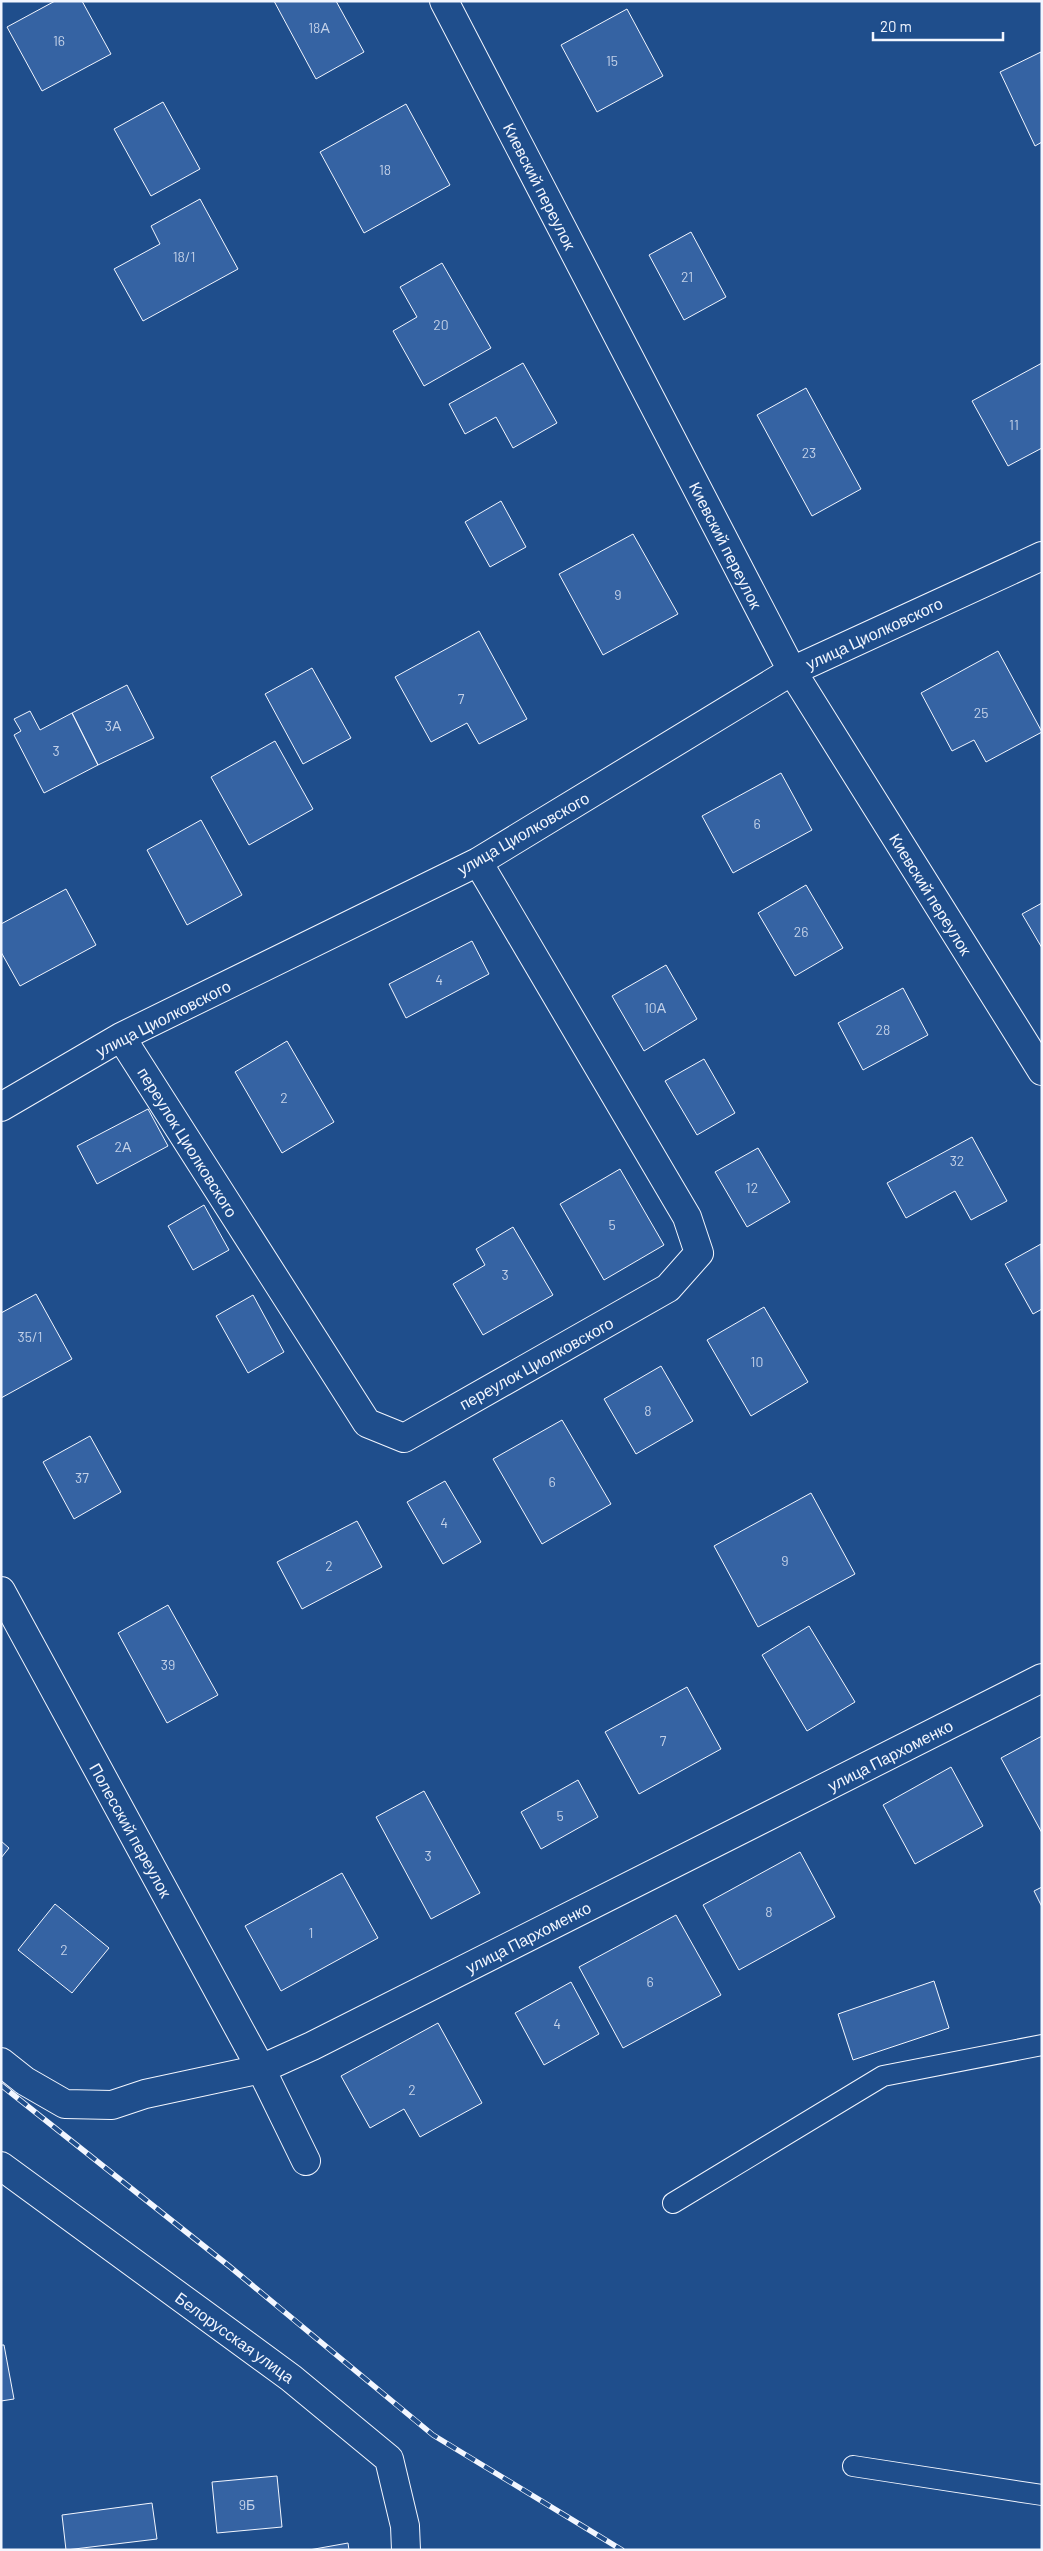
<svg xmlns="http://www.w3.org/2000/svg" width="1043" height="2551" font-family="Barlow,sans-serif">
<style>
.building{fill:#3563a3;stroke:#f2f6ff}
.lines{fill:none;stroke-linecap:round;stroke-linejoin:round}
.service-casing{stroke:#f2f6ff;stroke-width:22}
.minor-casing{stroke:#f2f6ff;stroke-width:30}
.service{stroke:#1f4e8c;stroke-width:20}
.minor{stroke:#1f4e8c;stroke-width:28}
.rail-casing{stroke:#f2f6ff;stroke-width:5.5}
.rail{stroke:#1f4e8c;stroke-width:4;stroke-dasharray:11;stroke-linecap:butt}
.labels{text-anchor:middle;dominant-baseline:central;stroke-width:4;stroke-linejoin:round;paint-order:stroke}
.number-label{font-size:14px;fill:#c3d1e8}
.street-label{font-size:16px;fill:#f2f6ff;stroke:#1f4e8c}
</style>
<rect width="100%" height="100%" fill="#1f4e8c"/>
<!-- building -->
<path class="building" d="M 55,1 L 82,1 L 111,54 L 42,91 L 7,27 Z
M 274,1 L 336,1 L 364,52 L 316,79 Z
M 627,9 L 663,76 L 597,112 L 561,45 Z
M 1041,52 L 1042,142 L 1035,146 L 1000,72 Z
M 163,102 L 200,169 L 151,196 L 114,129 Z
M 406,104 L 450,185 L 364,233 L 320,152 Z
M 200,199 L 238,269 L 143,321 L 114,269 L 160,244 L 151,226 Z
M 691,232 L 726,297 L 684,320 L 649,255 Z
M 442,263 L 491,348 L 424,386 L 393,331 L 417,317 L 400,287 Z
M 523,363 L 557,423 L 513,448 L 496,417 L 465,434 L 449,404 Z
M 1042,363 L 1042,448 L 1008,466 L 972,401 Z
M 806,388 L 861,489 L 812,516 L 757,415 Z
M 501,501 L 526,547 L 490,567 L 465,522 Z
M 633,534 L 678,614 L 603,655 L 559,574 Z
M 479,631 L 527,719 L 479,744 L 467,723 L 431,742 L 395,677 Z
M 998,651 L 1042,732 L 986,762 L 974,740 L 952,751 L 921,693 Z
M 312,668 L 351,738 L 303,764 L 265,694 Z
M 127,685 L 154,738 L 98,765 L 72,713 Z
M 30,711 L 40,730 L 72,713 L 98,765 L 44,793 L 14,735 L 21,731 L 14,719 Z
M 275,741 L 313,809 L 249,845 L 211,777 Z
M 781,773 L 812,830 L 733,873 L 702,816 Z
M 201,820 L 242,895 L 187,925 L 147,850 Z
M 806,885 L 843,948 L 795,976 L 758,913 Z
M 66,889 L 96,945 L 20,986 L 1,952 L 1,924 Z
M 1042,903 L 1042,948 L 1022,914 Z
M 472,941 L 489,974 L 406,1018 L 389,984 Z
M 666,965 L 697,1019 L 644,1051 L 612,996 Z
M 903,988 L 928,1035 L 863,1070 L 838,1023 Z
M 287,1041 L 334,1122 L 282,1153 L 235,1072 Z
M 704,1059 L 735,1113 L 697,1135 L 665,1081 Z
M 148,1109 L 168,1146 L 97,1184 L 77,1146 Z
M 972,1137 L 1007,1201 L 971,1220 L 955,1191 L 906,1218 L 887,1183 Z
M 758,1148 L 790,1202 L 747,1227 L 715,1172 Z
M 620,1169 L 664,1245 L 604,1280 L 560,1204 Z
M 204,1205 L 229,1250 L 193,1270 L 168,1226 Z
M 513,1227 L 553,1295 L 483,1335 L 453,1284 L 485,1265 L 476,1249 Z
M 1041,1244 L 1042,1309 L 1033,1314 L 1005,1264 Z
M 36,1294 L 72,1359 L 1,1398 L 1,1313 Z
M 253,1295 L 284,1352 L 248,1373 L 216,1316 Z
M 764,1307 L 808,1382 L 751,1416 L 707,1340 Z
M 661,1366 L 693,1421 L 636,1454 L 604,1399 Z
M 562,1420 L 611,1504 L 542,1544 L 493,1459 Z
M 90,1436 L 121,1492 L 74,1519 L 43,1462 Z
M 445,1481 L 481,1542 L 443,1564 L 407,1502 Z
M 811,1493 L 855,1574 L 758,1627 L 714,1546 Z
M 357,1521 L 382,1567 L 302,1609 L 277,1562 Z
M 168,1605 L 218,1695 L 167,1723 L 118,1633 Z
M 809,1626 L 855,1702 L 807,1731 L 762,1655 Z
M 687,1687 L 721,1749 L 639,1794 L 605,1732 Z
M 1042,1736 L 1042,1833 L 1001,1758 Z
M 951,1767 L 983,1826 L 915,1864 L 883,1805 Z
M 578,1780 L 598,1817 L 541,1849 L 521,1812 Z
M 424,1791 L 480,1893 L 431,1919 L 376,1817 Z
M 1,1841 L 9,1848 L 1,1858 Z
M 800,1852 L 835,1917 L 739,1970 L 703,1905 Z
M 342,1873 L 378,1938 L 281,1991 L 245,1926 Z
M 1042,1887 L 1042,1907 L 1034,1891 Z
M 55,1904 L 109,1948 L 72,1993 L 18,1950 Z
M 676,1915 L 721,1995 L 623,2048 L 579,1967 Z
M 934,1981 L 949,2028 L 853,2060 L 838,2014 Z
M 571,1982 L 599,2034 L 544,2065 L 515,2013 Z
M 438,2023 L 482,2103 L 420,2137 L 404,2109 L 370,2128 L 341,2076 Z
M 1,2345 L 4,2345 L 14,2399 L 1,2401 Z
M 277,2476 L 282,2527 L 217,2533 L 212,2482 Z
M 152,2503 L 157,2539 L 66,2550 L 62,2515 Z
M 348,2543 L 349,2550 L 309,2550 Z"/>
<g class="lines">
<!-- service casing -->
<g class="service-casing">
<path id="service" d="M 673,2203 L 883,2076 L 1042,2045
M 853,2466 L 1042,2495"/>
</g>
<!-- minor casing -->
<g class="minor-casing">
<path id="minor" d="M 444,1 L 792,671 L 1042,1071
M 121,1037 L 367,1423 L 404,1438 L 668,1288 L 699,1253 L 687,1217 L 478,862
M 1,1107 L 121,1037 L 478,862 L 792,671 L 1042,556
M 1,1591 L 261,2069 L 306,2161
M 1,2062 L 25,2081 L 65,2104 L 112,2105 L 145,2094 L 261,2069 L 312,2046 L 1042,1678
M 1,2166 L 291,2378 L 389,2459 L 405,2526 L 406,2550"/>
</g>
<!-- service -->
<use href="#service" class="service"/>
<!-- minor -->
<use href="#minor" class="minor"/>
<!-- rail casing -->
<g class="rail-casing">
<path id="rail" d="M 1,2085 L 229,2266 L 433,2435 L 622,2550"/>
</g>
<!-- rail -->
<use href="#rail" class="rail"/>
</g>
<g class="labels">
<!-- number labels -->
<g class="number-label">
<text x="319" y="27">18А</text>
<text x="59" y="40">16</text>
<text x="612" y="60">15</text>
<text x="385" y="169">18</text>
<text x="184" y="256">18/1</text>
<text x="687" y="276">21</text>
<text x="441" y="324">20</text>
<text x="1014" y="424">11</text>
<text x="809" y="452">23</text>
<text x="618" y="594">9</text>
<text x="461" y="698">7</text>
<text x="981" y="712">25</text>
<text x="113" y="725">3А</text>
<text x="56" y="750">3</text>
<text x="757" y="823">6</text>
<text x="801" y="931">26</text>
<text x="439" y="979">4</text>
<text x="655" y="1007">10А</text>
<text x="883" y="1029">28</text>
<text x="284" y="1097">2</text>
<text x="123" y="1146">2А</text>
<text x="957" y="1160">32</text>
<text x="752" y="1187">12</text>
<text x="612" y="1224">5</text>
<text x="505" y="1274">3</text>
<text x="30" y="1336">35/1</text>
<text x="757" y="1361">10</text>
<text x="648" y="1410">8</text>
<text x="82" y="1477">37</text>
<text x="552" y="1481">6</text>
<text x="444" y="1522">4</text>
<text x="785" y="1560">9</text>
<text x="329" y="1565">2</text>
<text x="168" y="1664">39</text>
<text x="663" y="1740">7</text>
<text x="560" y="1815">5</text>
<text x="428" y="1855">3</text>
<text x="769" y="1911">8</text>
<text x="311" y="1932">1</text>
<text x="64" y="1949">2</text>
<text x="650" y="1981">6</text>
<text x="557" y="2023">4</text>
<text x="412" y="2089">2</text>
<text x="247" y="2504">9Б</text>
</g>
<!-- street labels -->
<g class="street-label">
<text transform="translate(540 186) rotate(63)">Киевский переулок</text>
<text transform="translate(726 545) rotate(63)">Киевский переулок</text>
<text transform="translate(874 633) rotate(-25)">улица Циолковского</text>
<text transform="translate(523 833) rotate(-30)">улица Циолковского</text>
<text transform="translate(931 894) rotate(58)">Киевский переулок</text>
<text transform="translate(163 1018) rotate(-27)">улица Циолковского</text>
<text transform="translate(188 1142) rotate(58)">переулок Циолковского</text>
<text transform="translate(536 1363) rotate(-29)">переулок Циолковского</text>
<text transform="translate(890 1755) rotate(-27)">улица Пархоменко</text>
<text transform="translate(131 1830) rotate(61)">Полесский переулок</text>
<text transform="translate(528 1937) rotate(-27)">улица Пархоменко</text>
<text transform="translate(235 2337) rotate(36)">Белорусская улица</text>
</g>
</g>
<!-- border -->
<rect width="1043" height="2551" fill="none" stroke="#f2f6ff" stroke-width="5"/>
<!-- scale -->
<path d="M873 32v8h130v-8" fill="none" stroke="#f2f6ff" stroke-width="2.5"/>
<text x="880" y="32" font-size="15" fill="#f2f6ff" stroke="#1f4e8c" stroke-width="4" paint-order="stroke">20 m</text>
</svg>
